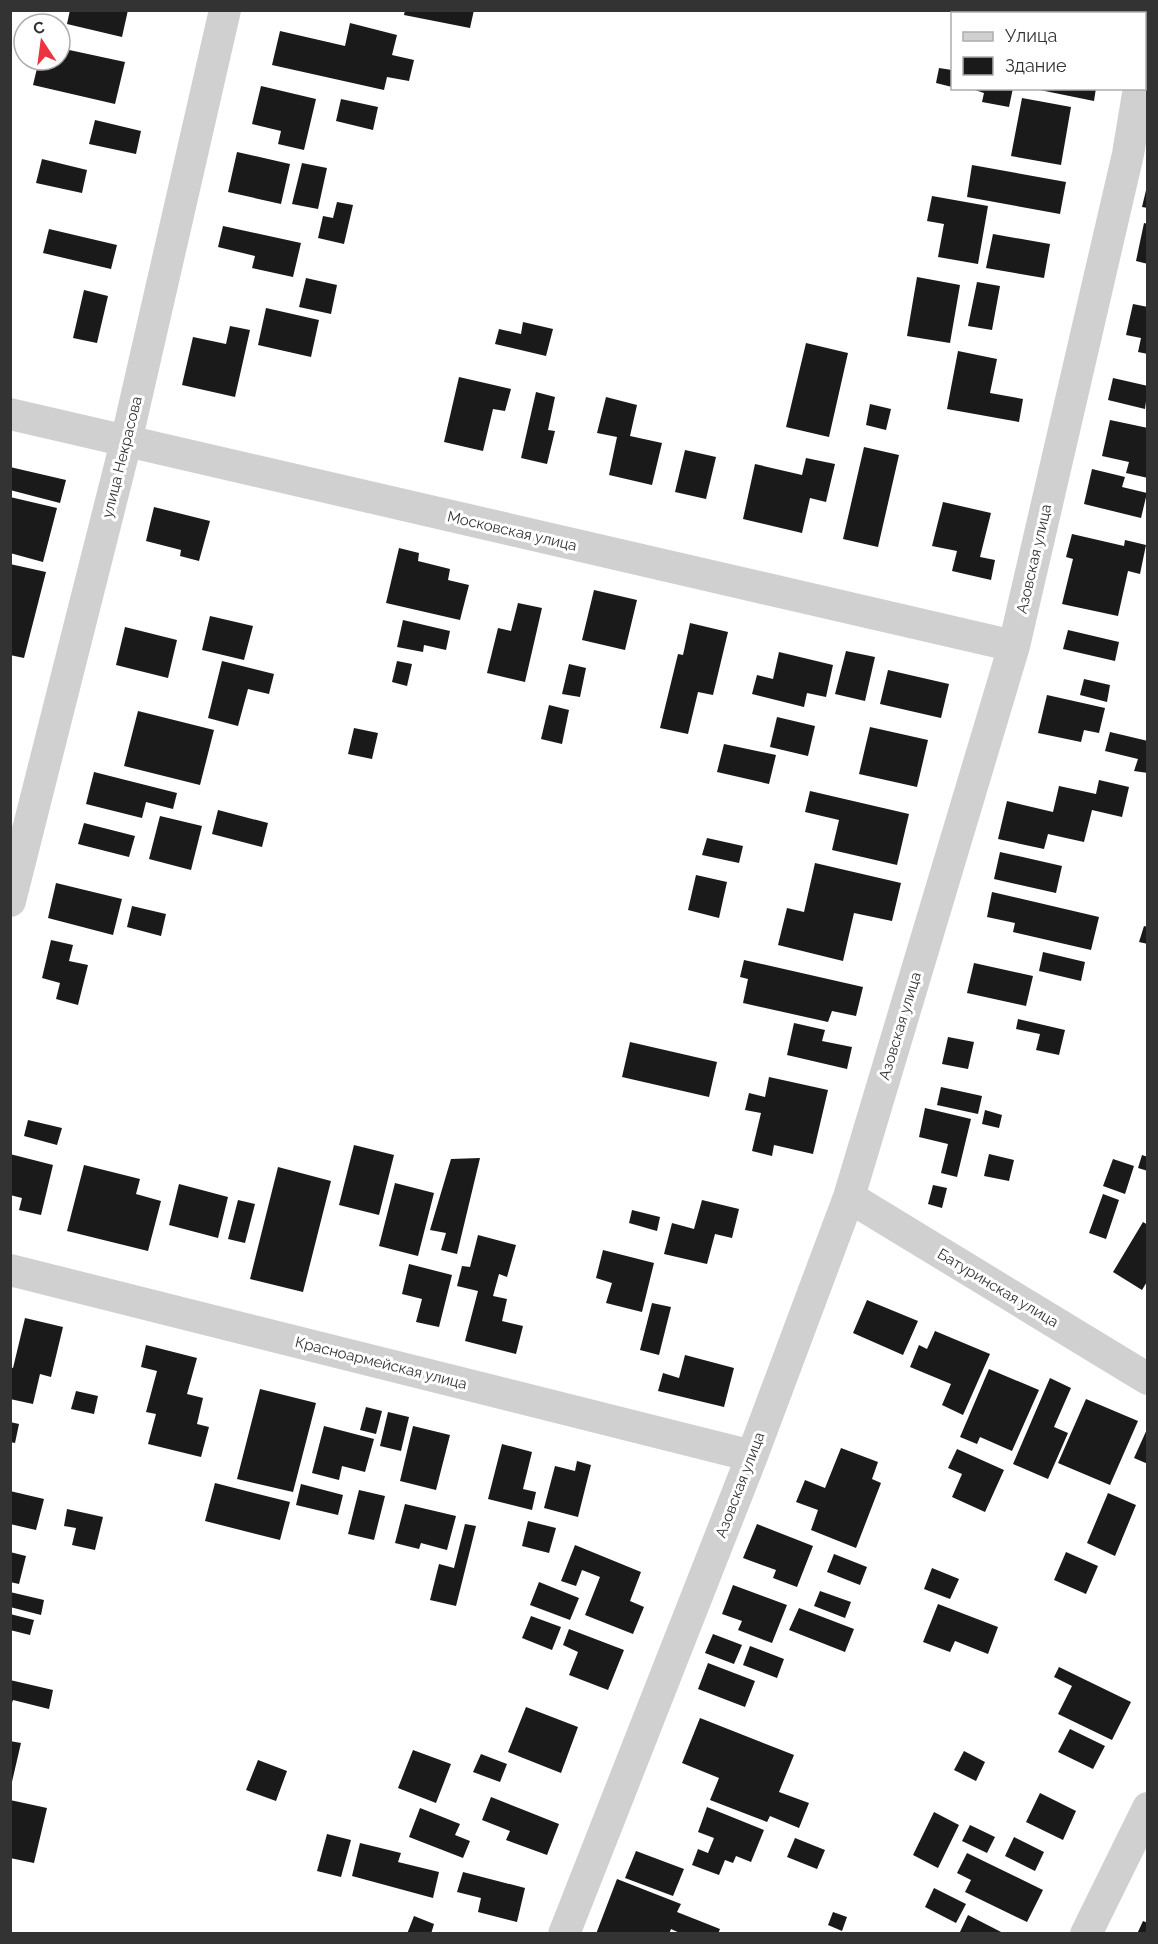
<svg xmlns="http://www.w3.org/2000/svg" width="1158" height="1944" font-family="Raleway,sans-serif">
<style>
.building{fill:#1a1a1a}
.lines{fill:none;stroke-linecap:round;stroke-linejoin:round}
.street{stroke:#d0d0d0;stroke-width:32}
.labels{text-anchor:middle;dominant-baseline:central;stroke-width:6;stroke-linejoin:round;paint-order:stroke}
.street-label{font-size:15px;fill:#333;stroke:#fff}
</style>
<rect width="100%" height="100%" fill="#fff"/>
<!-- building -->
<path class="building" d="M 70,10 L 128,10 L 122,37 L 67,24 Z
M 405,10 L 474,10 L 470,28 L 404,15 Z
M 350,23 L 397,35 L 392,55 L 414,60 L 409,81 L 387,77 L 384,90 L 272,65 L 280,31 L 345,46 Z
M 60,48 L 125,62 L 115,104 L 33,85 L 39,60 L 60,60 Z
M 939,68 L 952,70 L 952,87 L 936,83 Z
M 261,86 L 316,99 L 304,150 L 278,144 L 281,131 L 252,124 Z
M 969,88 L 1013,88 L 1009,107 L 982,102 L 984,93 Z
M 1030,88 L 1096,88 L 1094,101 Z
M 1022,98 L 1071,107 L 1061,165 L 1011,156 Z
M 341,99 L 378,107 L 373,130 L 336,121 Z
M 95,120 L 141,131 L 136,154 L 89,144 Z
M 237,152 L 290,164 L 281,204 L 228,192 Z
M 42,159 L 87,170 L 82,193 L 36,183 Z
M 302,163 L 327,168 L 318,209 L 292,204 Z
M 972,165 L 1066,182 L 1060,214 L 967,197 Z
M 1147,186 L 1148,186 L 1148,208 L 1142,207 Z
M 932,196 L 988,206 L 978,264 L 938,257 L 944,224 L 927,221 Z
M 337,202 L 353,205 L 344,244 L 318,238 L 323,216 L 333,218 Z
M 1144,223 L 1148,224 L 1148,264 L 1136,261 Z
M 223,226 L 301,243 L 293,277 L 252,268 L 255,256 L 218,247 Z
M 49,229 L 117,245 L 111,269 L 43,253 Z
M 993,234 L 1050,244 L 1044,278 L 986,268 Z
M 917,277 L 960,285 L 950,343 L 907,336 Z
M 306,278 L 337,285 L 331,314 L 299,307 Z
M 977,282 L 1000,286 L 992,330 L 968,326 Z
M 84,290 L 108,296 L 97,343 L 73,338 Z
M 1133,304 L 1148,307 L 1148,354 L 1138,352 L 1141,338 L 1126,335 Z
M 266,308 L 319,320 L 311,357 L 258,345 Z
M 523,322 L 553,329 L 546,356 L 495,344 L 499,329 L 521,334 Z
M 230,326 L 250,330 L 235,397 L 182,385 L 193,337 L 226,344 Z
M 806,343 L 848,353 L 829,437 L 786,427 Z
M 958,351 L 997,359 L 990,393 L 1023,399 L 1019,422 L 947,409 Z
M 459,377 L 511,389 L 505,411 L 493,409 L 483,451 L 444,442 Z
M 1113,378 L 1148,386 L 1145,409 L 1108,400 Z
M 536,392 L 555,397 L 548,430 L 555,431 L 547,464 L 521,458 Z
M 606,397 L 637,405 L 630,436 L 662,443 L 652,485 L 609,475 L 617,437 L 597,433 Z
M 870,404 L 891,409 L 886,430 L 866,425 Z
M 1110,420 L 1148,428 L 1148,478 L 1126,473 L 1129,462 L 1102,456 Z
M 864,447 L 899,455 L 878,547 L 843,539 Z
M 685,450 L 716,457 L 706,499 L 675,492 Z
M 806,458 L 835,464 L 826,502 L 810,498 L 802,533 L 743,519 L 755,464 L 802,475 Z
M 10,467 L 66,480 L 60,503 L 10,490 Z
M 1092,469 L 1125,477 L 1122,487 L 1147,493 L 1141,518 L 1084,504 Z
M 10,497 L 57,508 L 43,562 L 10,553 Z
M 943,502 L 991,513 L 980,557 L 995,560 L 991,580 L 952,571 L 957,551 L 932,546 Z
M 154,507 L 210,521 L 199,561 L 180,556 L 181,550 L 146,541 Z
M 1072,534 L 1124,546 L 1125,540 L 1146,545 L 1140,574 L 1128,571 L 1118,616 L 1062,604 L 1073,559 L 1066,557 Z
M 399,548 L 419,553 L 418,561 L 450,569 L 448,580 L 469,585 L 460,620 L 386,603 Z
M 10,564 L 46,572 L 24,658 L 10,655 Z
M 594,590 L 637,600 L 625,650 L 582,640 Z
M 518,603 L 542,608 L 525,682 L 487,673 L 498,628 L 511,631 Z
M 210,616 L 253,626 L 244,660 L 202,650 Z
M 403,620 L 450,631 L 446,650 L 424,645 L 423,652 L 397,647 Z
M 690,623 L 728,632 L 713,695 L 698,692 L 688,734 L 660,728 L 678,654 L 683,655 Z
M 125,627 L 177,640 L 168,678 L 116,665 Z
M 1068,630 L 1119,642 L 1115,661 L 1063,649 Z
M 846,651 L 875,657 L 865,701 L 835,694 Z
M 779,652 L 833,665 L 826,697 L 807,693 L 804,707 L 752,694 L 757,675 L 773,679 Z
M 222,661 L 274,674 L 269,694 L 248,689 L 238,726 L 208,718 Z
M 397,661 L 412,664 L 407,686 L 392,682 Z
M 569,664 L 586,668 L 580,697 L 562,694 Z
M 888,670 L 949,684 L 941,718 L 880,704 Z
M 1084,679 L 1110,685 L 1107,702 L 1080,695 Z
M 1047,695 L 1105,708 L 1099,733 L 1084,730 L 1081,742 L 1038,733 Z
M 549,705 L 569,710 L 562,744 L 541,739 Z
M 138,711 L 214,730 L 200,785 L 124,766 Z
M 777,717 L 815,726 L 808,756 L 770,747 Z
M 870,727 L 928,740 L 917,787 L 859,774 Z
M 354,728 L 378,733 L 372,759 L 348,754 Z
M 1110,732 L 1148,741 L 1148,773 L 1134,771 L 1138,759 L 1105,751 Z
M 724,744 L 776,755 L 769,784 L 717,772 Z
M 94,772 L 177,793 L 173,809 L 146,802 L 142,818 L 86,804 Z
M 1099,780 L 1129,787 L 1122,817 L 1092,810 L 1084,842 L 1048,834 L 1044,849 L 998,839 L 1007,801 L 1053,812 L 1059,786 L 1096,794 Z
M 810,791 L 909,814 L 897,865 L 832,850 L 839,820 L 805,812 Z
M 218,810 L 268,823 L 262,847 L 212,834 Z
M 160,816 L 202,826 L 191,870 L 149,859 Z
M 84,823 L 135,836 L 129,857 L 78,844 Z
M 707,838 L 743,846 L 739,863 L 702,855 Z
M 1000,852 L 1062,866 L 1056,893 L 994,879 Z
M 815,863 L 901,883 L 892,921 L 854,913 L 843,961 L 778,945 L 787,908 L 804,912 Z
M 696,875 L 727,882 L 719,918 L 688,910 Z
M 56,883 L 122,899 L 113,935 L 48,918 Z
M 992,892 L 1099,917 L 1091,950 L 1013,932 L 1015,923 L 987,917 Z
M 132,906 L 166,914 L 161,936 L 127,927 Z
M 1144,926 L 1148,927 L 1148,944 L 1139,942 Z
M 51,940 L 73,945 L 69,961 L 88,965 L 78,1005 L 56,999 L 60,983 L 42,978 Z
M 1043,952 L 1085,962 L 1081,981 L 1039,971 Z
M 744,960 L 863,987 L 856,1016 L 832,1011 L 828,1022 L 743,1003 L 748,979 L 740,977 Z
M 974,963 L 1033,976 L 1026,1006 L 967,993 Z
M 1018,1019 L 1065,1030 L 1059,1055 L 1036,1050 L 1040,1034 L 1016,1029 Z
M 794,1023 L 825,1030 L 822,1041 L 852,1047 L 847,1069 L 787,1055 Z
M 948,1037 L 974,1042 L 968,1069 L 942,1064 Z
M 630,1042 L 717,1062 L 709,1097 L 622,1077 Z
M 769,1077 L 828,1090 L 813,1154 L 774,1145 L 772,1156 L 752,1151 L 761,1113 L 745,1110 L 749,1093 L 765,1097 Z
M 941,1087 L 982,1096 L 978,1114 L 937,1105 Z
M 925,1108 L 971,1119 L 957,1177 L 941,1173 L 948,1144 L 919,1137 Z
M 985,1110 L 1002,1115 L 999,1128 L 982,1124 Z
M 28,1120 L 62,1128 L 57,1145 L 24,1136 Z
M 354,1145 L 394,1155 L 379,1215 L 339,1205 Z
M 10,1154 L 53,1165 L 41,1215 L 19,1210 L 22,1198 L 10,1195 Z
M 989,1154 L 1014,1160 L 1009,1181 L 984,1176 Z
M 1142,1155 L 1148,1157 L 1148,1171 L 1138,1168 Z
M 480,1158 L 457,1254 L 441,1250 L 446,1233 L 430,1230 L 451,1159 Z
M 1113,1159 L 1134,1166 L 1125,1194 L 1103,1186 Z
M 84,1165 L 140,1179 L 136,1194 L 161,1201 L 148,1251 L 67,1231 Z
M 278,1167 L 331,1181 L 303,1292 L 250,1279 Z
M 395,1183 L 434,1193 L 418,1256 L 379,1246 Z
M 179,1184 L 228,1197 L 218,1238 L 169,1225 Z
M 933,1185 L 947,1188 L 942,1208 L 928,1204 Z
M 1103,1194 L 1119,1200 L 1106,1239 L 1089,1233 Z
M 238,1200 L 255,1204 L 245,1243 L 228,1239 Z
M 702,1200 L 739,1209 L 732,1238 L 715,1234 L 707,1264 L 664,1254 L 672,1223 L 694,1229 Z
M 632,1210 L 660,1217 L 657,1231 L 629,1223 Z
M 1143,1222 L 1148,1225 L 1148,1280 L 1142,1290 L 1113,1272 Z
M 478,1235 L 516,1245 L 507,1277 L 499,1274 L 493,1296 L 507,1299 L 502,1321 L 523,1326 L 516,1354 L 465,1341 L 478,1291 L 457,1286 L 462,1266 L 470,1267 Z
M 603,1250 L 654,1263 L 642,1312 L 606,1303 L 612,1283 L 596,1278 Z
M 409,1264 L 452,1275 L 439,1327 L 416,1322 L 422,1299 L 402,1294 Z
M 867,1300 L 918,1321 L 903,1355 L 853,1333 Z
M 652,1303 L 671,1307 L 659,1355 L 640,1350 Z
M 25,1318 L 63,1327 L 51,1377 L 40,1374 L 33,1404 L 10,1399 L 10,1367 L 13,1368 Z
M 935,1331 L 990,1354 L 963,1415 L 942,1405 L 951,1384 L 910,1367 L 919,1345 L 927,1349 Z
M 146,1345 L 197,1358 L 187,1394 L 203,1398 L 197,1424 L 209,1427 L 201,1457 L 148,1444 L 156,1414 L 146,1412 L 157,1371 L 141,1367 Z
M 685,1355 L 734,1368 L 724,1407 L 658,1391 L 663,1373 L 679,1378 Z
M 989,1369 L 1039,1390 L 1012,1451 L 980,1437 L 977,1444 L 960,1437 Z
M 1050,1378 L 1071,1388 L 1054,1427 L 1068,1433 L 1048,1479 L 1013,1464 Z
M 260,1389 L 316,1403 L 293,1492 L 237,1479 Z
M 76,1391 L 98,1396 L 94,1414 L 71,1409 Z
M 1086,1399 L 1138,1421 L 1110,1485 L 1058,1463 Z
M 366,1407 L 382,1411 L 376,1434 L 360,1430 Z
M 388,1412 L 409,1417 L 401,1451 L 380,1446 Z
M 10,1422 L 19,1424 L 15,1443 L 10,1442 Z
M 324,1426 L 374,1439 L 365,1472 L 342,1466 L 339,1480 L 312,1473 Z
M 413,1426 L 450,1435 L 436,1490 L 400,1481 Z
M 1148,1427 L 1148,1464 L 1134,1458 Z
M 502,1444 L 532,1452 L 523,1489 L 536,1492 L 532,1510 L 488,1499 Z
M 841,1448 L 878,1462 L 872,1479 L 881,1483 L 856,1548 L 811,1530 L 818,1510 L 796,1502 L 805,1480 L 825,1488 Z
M 957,1449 L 1004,1470 L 985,1512 L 952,1497 L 962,1474 L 948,1468 Z
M 577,1461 L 591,1465 L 578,1517 L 544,1508 L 555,1466 L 575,1471 Z
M 215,1483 L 290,1502 L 280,1540 L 205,1521 Z
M 301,1484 L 343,1495 L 338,1515 L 296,1505 Z
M 359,1490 L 385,1496 L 374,1540 L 348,1534 Z
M 10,1491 L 44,1499 L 36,1530 L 10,1524 Z
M 1108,1493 L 1136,1505 L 1115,1556 L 1087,1543 Z
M 405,1504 L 456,1516 L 447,1550 L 421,1543 L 419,1549 L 395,1543 Z
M 67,1509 L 103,1517 L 95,1550 L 72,1545 L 76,1528 L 64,1526 Z
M 528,1521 L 556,1528 L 549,1553 L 522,1546 Z
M 465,1524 L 476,1526 L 456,1606 L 430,1600 L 439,1564 L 454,1568 Z
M 757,1524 L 813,1546 L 797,1587 L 773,1578 L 776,1570 L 743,1558 Z
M 575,1545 L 641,1572 L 630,1601 L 644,1607 L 633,1634 L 585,1615 L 600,1577 L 582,1570 L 576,1586 L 561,1581 Z
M 10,1552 L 26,1556 L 19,1584 L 10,1582 Z
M 1066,1552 L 1098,1566 L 1086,1594 L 1054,1580 Z
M 834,1554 L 867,1567 L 860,1585 L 827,1572 Z
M 932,1568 L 959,1579 L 950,1599 L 924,1589 Z
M 539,1582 L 579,1598 L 570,1620 L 530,1605 Z
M 733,1585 L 787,1605 L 772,1643 L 738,1630 L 742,1621 L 722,1614 Z
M 820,1591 L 851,1602 L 845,1618 L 814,1606 Z
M 10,1592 L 44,1600 L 41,1615 L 10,1607 Z
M 938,1604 L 998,1627 L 988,1654 L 955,1641 L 950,1652 L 923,1642 Z
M 799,1608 L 854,1629 L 845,1652 L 789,1630 Z
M 10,1614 L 34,1620 L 30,1635 L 10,1630 Z
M 531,1616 L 561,1627 L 552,1650 L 522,1638 Z
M 569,1629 L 624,1650 L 608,1690 L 569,1675 L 578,1652 L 563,1645 Z
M 713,1634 L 742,1645 L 734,1664 L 705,1653 Z
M 750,1646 L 784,1659 L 777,1678 L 743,1665 Z
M 708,1663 L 755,1681 L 745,1707 L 698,1689 Z
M 1059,1667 L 1131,1702 L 1112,1740 L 1058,1714 L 1072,1686 L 1054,1677 Z
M 10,1680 L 53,1690 L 49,1709 L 13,1700 L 10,1708 Z
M 526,1707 L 578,1727 L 561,1773 L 508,1752 Z
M 700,1718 L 794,1755 L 779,1792 L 809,1803 L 799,1828 L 770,1816 L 767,1822 L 710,1800 L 719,1778 L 682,1763 Z
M 1070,1729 L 1105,1746 L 1093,1769 L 1058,1752 Z
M 10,1741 L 21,1743 L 11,1786 L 10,1786 Z
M 413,1750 L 451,1764 L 436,1803 L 398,1788 Z
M 964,1751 L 985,1762 L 976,1781 L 954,1770 Z
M 481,1754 L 507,1764 L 500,1782 L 473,1772 Z
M 258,1760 L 287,1771 L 276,1801 L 246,1790 Z
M 1040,1793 L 1076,1811 L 1063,1840 L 1026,1822 Z
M 491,1797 L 559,1824 L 547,1855 L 506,1840 L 510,1831 L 482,1820 Z
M 10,1800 L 47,1808 L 34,1863 L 10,1858 Z
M 707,1807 L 764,1830 L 751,1862 L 736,1856 L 733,1863 L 725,1860 L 719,1875 L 692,1865 L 698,1849 L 708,1853 L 714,1838 L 698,1832 Z
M 420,1808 L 460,1824 L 455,1835 L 470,1841 L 463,1858 L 409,1837 Z
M 934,1812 L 959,1825 L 938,1868 L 913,1855 Z
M 970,1825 L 995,1837 L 987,1853 L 962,1841 Z
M 327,1834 L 351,1840 L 341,1877 L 317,1871 Z
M 1014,1837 L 1044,1852 L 1035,1871 L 1005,1856 Z
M 795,1838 L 825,1850 L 817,1869 L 787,1857 Z
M 360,1843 L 401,1853 L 398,1862 L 439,1872 L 433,1898 L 352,1876 Z
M 636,1851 L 684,1869 L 673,1896 L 625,1878 Z
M 967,1853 L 1043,1890 L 1027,1922 L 965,1892 L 971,1880 L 957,1873 Z
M 463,1872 L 525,1888 L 517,1922 L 478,1912 L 481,1898 L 457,1892 Z
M 617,1879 L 681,1904 L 677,1912 L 720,1929 L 718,1934 L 682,1934 L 671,1929 L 669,1934 L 596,1934 Z
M 934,1888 L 966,1904 L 956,1923 L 925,1907 Z
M 833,1912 L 847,1917 L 842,1931 L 828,1925 Z
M 968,1915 L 1005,1934 L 959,1934 Z
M 414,1916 L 434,1924 L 431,1934 L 407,1934 Z
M 1143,1921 L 1148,1923 L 1148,1934 L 1137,1934 Z"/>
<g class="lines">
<!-- street -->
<path class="street" d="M 1144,53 L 1148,36
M 10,414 L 1014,646
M 10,901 L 126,442 L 225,10
M 849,1197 L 1148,1379
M 10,1270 L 752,1456
M 564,1934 L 752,1456 L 849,1197 L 1014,646 L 1128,154 L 1139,88
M 1086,1934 L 1148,1808"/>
</g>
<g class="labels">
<!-- street labels -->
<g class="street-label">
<text transform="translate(122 457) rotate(-76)">улица Некрасова</text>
<text transform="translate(512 531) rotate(13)">Московская улица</text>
<text transform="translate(1034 559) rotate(-77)">Азовская улица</text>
<text transform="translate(900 1026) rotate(-73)">Азовская улица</text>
<text transform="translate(998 1288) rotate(31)">Батуринская улица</text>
<text transform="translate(381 1363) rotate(14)">Красноармейская улица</text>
<text transform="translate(740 1485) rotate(-69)">Азовская улица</text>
</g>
</g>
<!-- border -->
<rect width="1158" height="1944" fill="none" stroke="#333333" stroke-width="24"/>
<!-- legend -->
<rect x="951" y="12" width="195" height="78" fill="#ffffff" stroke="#adadad" stroke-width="1.5"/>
<rect x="963" y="32" width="30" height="9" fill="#d0d0d0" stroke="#adadad" stroke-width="1.5"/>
<text x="1005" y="42" font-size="18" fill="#333333">Улица</text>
<rect x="963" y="57" width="30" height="18" fill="#1a1a1a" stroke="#adadad" stroke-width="1.5"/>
<text x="1005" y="72" font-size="18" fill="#333333">Здание</text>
<!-- north arrow -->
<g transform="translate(42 42) rotate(347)"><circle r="28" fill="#ffffff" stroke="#adadad" stroke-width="1.5"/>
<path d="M0-4.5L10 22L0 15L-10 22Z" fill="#ed3242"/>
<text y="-9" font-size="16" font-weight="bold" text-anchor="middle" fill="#333333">С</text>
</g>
</svg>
